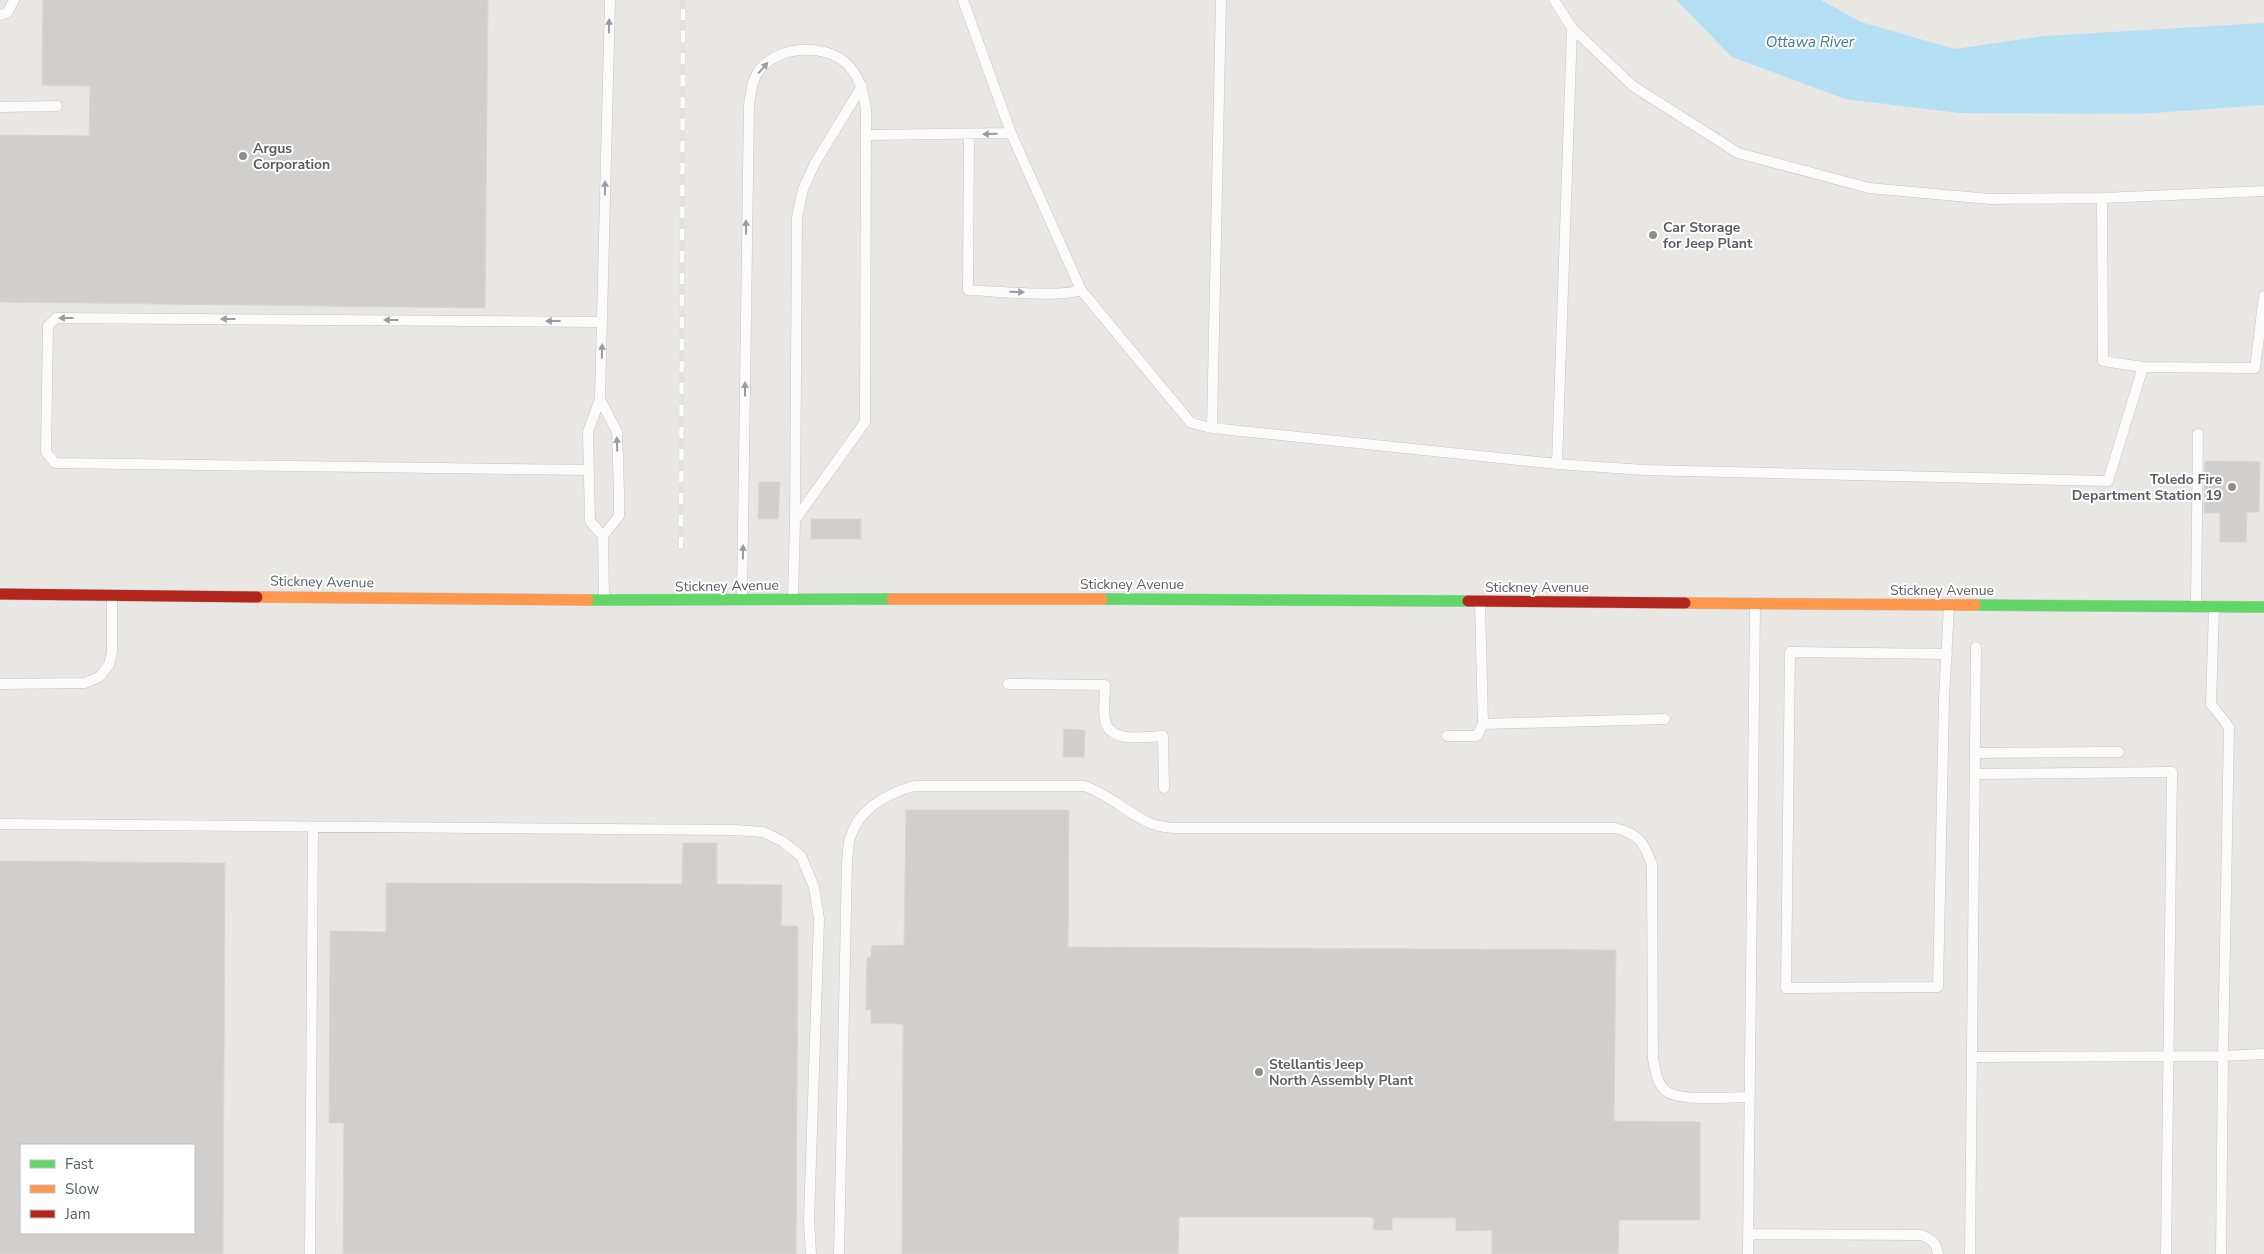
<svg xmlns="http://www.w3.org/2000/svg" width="2264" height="1254" font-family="'Nunito Sans',sans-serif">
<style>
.water{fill:#b5dff5}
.building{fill:#d0cfcd;stroke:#d8d6d2;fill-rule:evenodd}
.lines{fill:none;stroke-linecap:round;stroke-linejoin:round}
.lane-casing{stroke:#c4c4c3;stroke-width:11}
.fast-casing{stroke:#c5c5c5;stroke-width:12}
.slow-casing{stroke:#c5c5c5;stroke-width:12}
.jam-casing{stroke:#c5c5c5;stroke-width:12}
.lane{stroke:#fcfbfb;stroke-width:10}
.fast{stroke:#63d668;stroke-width:11}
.slow{stroke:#ff974d;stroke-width:11}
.jam{stroke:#b3261e;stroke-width:11}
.rail-casing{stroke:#e1e1e0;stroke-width:5.5}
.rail{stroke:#fff;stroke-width:4;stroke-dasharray:11;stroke-linecap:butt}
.oneway{fill:#9a9c9f}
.poi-dot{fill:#8b8d8e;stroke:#fff;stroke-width:2}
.labels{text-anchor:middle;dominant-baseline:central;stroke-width:4;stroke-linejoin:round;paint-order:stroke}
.poi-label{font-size:14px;font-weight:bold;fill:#595d61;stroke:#fff;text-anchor:start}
.street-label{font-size:14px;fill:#595d61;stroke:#fff}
.water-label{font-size:15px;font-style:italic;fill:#3c78a5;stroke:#fff}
</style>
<rect width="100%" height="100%" fill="#e9e7e3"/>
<!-- water -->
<path class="water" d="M 1676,0 L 1821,0 L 1861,22 L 1955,49 L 2044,36 L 2264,23 L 2264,105 L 2140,114 L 1959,113 L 1845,99 L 1732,57 Z"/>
<!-- building -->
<path class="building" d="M 43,0 L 488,0 L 485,308 L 0,302 L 0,135 L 89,136 L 90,86 L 42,85 Z
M 2205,461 L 2260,462 L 2259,512 L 2247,512 L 2246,542 L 2220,542 L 2220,513 L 2204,513 Z
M 759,482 L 780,482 L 778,519 L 758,519 Z
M 811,519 L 861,519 L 861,539 L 811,539 Z
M 1064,729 L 1085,730 L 1084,757 L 1063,757 Z
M 906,810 L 1069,810 L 1068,947 L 1616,950 L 1614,1121 L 1700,1122 L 1700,1220 L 1619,1220 L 1618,1254 L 1492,1254 L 1492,1230 L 1456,1231 L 1456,1218 L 1392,1218 L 1392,1230 L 1374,1230 L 1373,1217 L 1179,1217 L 1178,1254 L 902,1254 L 903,1024 L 871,1023 L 871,1009 L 866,1010 L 867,958 L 871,957 L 872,946 L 904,945 Z
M 683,843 L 717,843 L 717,884 L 782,885 L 781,926 L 798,926 L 796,1254 L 343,1254 L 344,1123 L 329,1123 L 330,931 L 386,932 L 386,883 L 682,884 Z
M 0,861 L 225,863 L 223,1254 L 0,1254 ZM 21,1145 L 194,1145 L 194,1233 L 21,1233 Z"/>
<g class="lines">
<!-- lane casing -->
<g class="lane-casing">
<path id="lane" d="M 963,0 L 1011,133 L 1081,290 L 1191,423 L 1212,428 L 1557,464 L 1644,470 L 2108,481 L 2143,367 L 2255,368 L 2264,296
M 1554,0 L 1572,28 L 1633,86 L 1738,153 L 1869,188 L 1990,199 L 2102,198 L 2264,191
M 0,15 L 7,13 L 14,0
M 0,107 L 57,106
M 969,134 L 968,290 C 996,291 1058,298 1081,290
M 867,135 L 1011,133
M 2102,198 L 2103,361 L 2143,367
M 600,399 L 617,432 L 619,492 L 619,516 L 603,536 L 604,599
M 1212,428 L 1221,0
M 1557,464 L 1572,28
M 589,470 L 55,463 L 46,452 L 48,326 L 56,318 L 602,322
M 795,520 L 797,218 L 803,189 L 815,163 L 862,86
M 603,536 L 590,521 L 588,432 L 600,399 L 610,0
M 742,599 L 749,105 C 751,92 752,78 761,68 C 781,45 828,43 849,66 C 860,78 863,93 866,109 L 865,422 L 795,520 L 793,598
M 1480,602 L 1483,724 L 1665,719
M 2196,605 L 2198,434
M 2214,608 L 2211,704 L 2229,727 L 2223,1056 L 2264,1054
M 1947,654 L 1790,652 L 1786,988 L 1938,987 L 1944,698 L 1949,606
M 0,684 L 85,683 L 99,677 L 109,665 L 112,652 L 112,596
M 1008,684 L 1105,685 C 1105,696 1103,710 1105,720 C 1110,745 1146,736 1163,736 L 1164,788
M 1447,736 L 1477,736 L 1483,724
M 1975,753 L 2119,752
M 1975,774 L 2172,772 L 2166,1254
M 0,824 L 734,830 L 763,832 L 782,841 L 801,856 L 814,887 L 819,919 L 809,1220 L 811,1254
M 1972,1057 L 2223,1056 L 2221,1254
M 1748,1234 L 1920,1235 C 1931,1238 1937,1243 1938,1254
M 310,1254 L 313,827
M 839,1254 L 847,861 C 848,854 848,845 850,838 C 859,808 886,794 914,786 L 1084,786 C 1109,794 1128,814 1152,824 C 1161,827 1170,828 1179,828 L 1615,828 C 1639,834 1644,842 1652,865 L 1653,1059 C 1655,1069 1657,1084 1666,1091 C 1679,1102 1731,1097 1749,1097
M 1748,1254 L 1755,605
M 1970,1254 L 1976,647"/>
</g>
<!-- fast casing -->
<g class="fast-casing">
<path id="fast" d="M 1102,599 L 1468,601
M 588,600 L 892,599
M 1975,605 L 2264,607"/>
</g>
<!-- slow casing -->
<g class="slow-casing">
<path id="slow" d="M 257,597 L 588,600
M 892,599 L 1102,599
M 1685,603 L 1975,605"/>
</g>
<!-- jam casing -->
<g class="jam-casing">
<path id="jam" d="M 0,594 L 257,597
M 1468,601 L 1685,603"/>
</g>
<!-- lane -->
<use href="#lane" class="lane"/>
<!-- fast -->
<use href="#fast" class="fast"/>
<!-- slow -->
<use href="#slow" class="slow"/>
<!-- jam -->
<use href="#jam" class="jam"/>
<!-- rail casing -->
<g class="rail-casing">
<path id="rail" d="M 681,548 L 683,0"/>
</g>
<!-- rail -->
<use href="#rail" class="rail"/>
</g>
<!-- one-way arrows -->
<defs><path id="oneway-solid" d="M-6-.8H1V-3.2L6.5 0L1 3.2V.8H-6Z" transform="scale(1.25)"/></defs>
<g class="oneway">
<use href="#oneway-solid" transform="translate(609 26) rotate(-89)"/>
<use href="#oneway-solid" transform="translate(763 68) rotate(-49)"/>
<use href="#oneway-solid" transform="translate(990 134) rotate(179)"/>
<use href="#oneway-solid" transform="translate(605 188) rotate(-89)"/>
<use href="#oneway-solid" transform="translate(746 227) rotate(-90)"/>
<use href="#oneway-solid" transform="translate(1017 292) rotate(2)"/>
<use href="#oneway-solid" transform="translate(66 318) rotate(-180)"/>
<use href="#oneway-solid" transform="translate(228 319) rotate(-180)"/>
<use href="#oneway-solid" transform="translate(391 320) rotate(-180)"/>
<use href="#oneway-solid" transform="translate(553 321) rotate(-180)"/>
<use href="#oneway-solid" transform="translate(602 351) rotate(-89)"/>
<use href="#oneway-solid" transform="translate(745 389) rotate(-90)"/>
<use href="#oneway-solid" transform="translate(617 444) rotate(-92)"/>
<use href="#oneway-solid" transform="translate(743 552) rotate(-89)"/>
</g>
<!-- markers -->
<g class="poi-dot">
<circle cx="243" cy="156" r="5"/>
<circle cx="1653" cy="235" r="5"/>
<circle cx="2232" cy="487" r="5"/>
<circle cx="1259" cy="1072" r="5"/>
</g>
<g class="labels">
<!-- poi labels -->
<g class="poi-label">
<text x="253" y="148">Argus<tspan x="253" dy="16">Corporation</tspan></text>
<text x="1663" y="227">Car Storage<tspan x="1663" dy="16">for Jeep Plant</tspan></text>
<text x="2222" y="479" text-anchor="end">Toledo Fire<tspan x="2222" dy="16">Department Station 19</tspan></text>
<text x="1269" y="1064">Stellantis Jeep<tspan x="1269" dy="16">North Assembly Plant</tspan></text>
</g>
<!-- street labels -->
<g class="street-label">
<text transform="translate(322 582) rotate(1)">Stickney Avenue</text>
<text x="1132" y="584">Stickney Avenue</text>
<text transform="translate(727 586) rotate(-1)">Stickney Avenue</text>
<text x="1537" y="587">Stickney Avenue</text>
<text x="1942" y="590">Stickney Avenue</text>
</g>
<!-- water labels -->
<g class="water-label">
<text x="1810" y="42">Ottawa River</text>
</g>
</g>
<!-- legend -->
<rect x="20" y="1144" width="175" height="90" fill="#ffffff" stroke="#bdbec0"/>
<rect x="30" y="1160" width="25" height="8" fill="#63d668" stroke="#bdbec0"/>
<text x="65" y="1169" font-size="15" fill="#595d61">Fast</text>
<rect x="30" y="1185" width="25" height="8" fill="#ff974d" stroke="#bdbec0"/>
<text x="65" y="1194" font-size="15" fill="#595d61">Slow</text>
<rect x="30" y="1210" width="25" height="8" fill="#b3261e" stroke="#bdbec0"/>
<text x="65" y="1219" font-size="15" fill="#595d61">Jam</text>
</svg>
